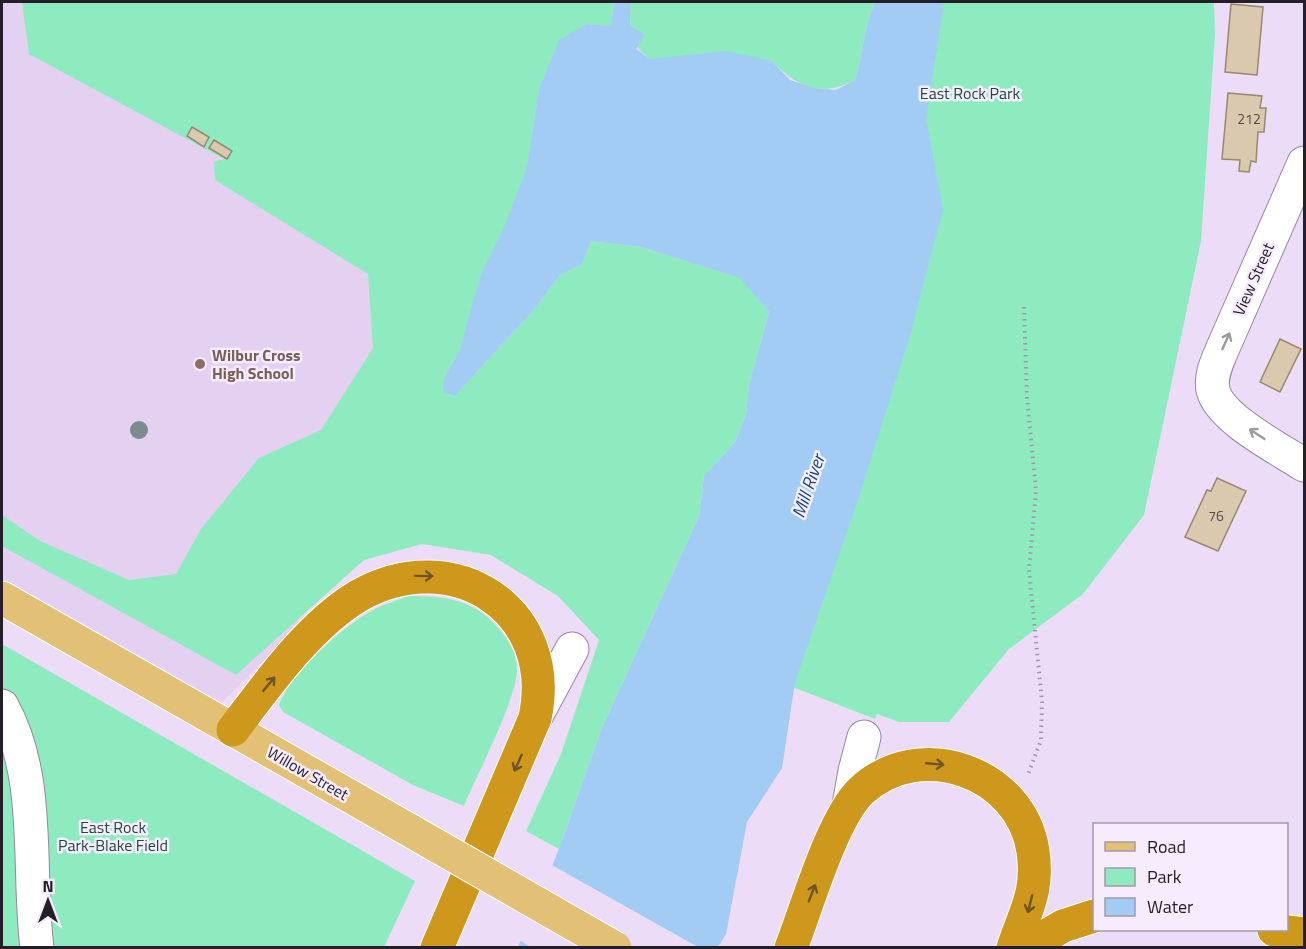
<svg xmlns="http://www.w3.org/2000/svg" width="1306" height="949" font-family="'Titillium Web',sans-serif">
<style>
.built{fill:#e4d0f1}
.green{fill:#8eebbf}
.water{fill:#a2ccf3}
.pier{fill:#eddcf7}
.building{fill:#dac9ae;stroke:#97886e;stroke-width:1.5}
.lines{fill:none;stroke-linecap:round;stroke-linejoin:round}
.minor-casing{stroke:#9787a0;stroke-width:35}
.major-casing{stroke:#fff;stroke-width:35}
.highway-casing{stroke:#fff;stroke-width:35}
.path{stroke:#a497ac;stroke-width:4;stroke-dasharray:1.5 4.5;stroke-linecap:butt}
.minor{stroke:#fff;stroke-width:33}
.major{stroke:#e2c177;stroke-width:33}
.highway{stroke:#ce981d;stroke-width:33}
.major-bridge-casing{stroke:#fff;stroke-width:35;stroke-linecap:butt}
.major-bridge{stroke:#e2c177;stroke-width:33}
.tree{fill:#7c8c8e}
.oneway{stroke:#9c9a9e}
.oneway2{stroke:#705523}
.education-dot{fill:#8d6e63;stroke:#f6ecfd;stroke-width:2}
.labels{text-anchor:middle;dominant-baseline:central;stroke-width:5;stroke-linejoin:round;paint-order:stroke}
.number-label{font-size:14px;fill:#52494a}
.park-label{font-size:16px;fill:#1f4b38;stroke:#f6ecfd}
.street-label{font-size:16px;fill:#241e28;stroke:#f6ecfd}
.education-label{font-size:16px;font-weight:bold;fill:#785e54;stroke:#f6ecfd;text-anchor:start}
.water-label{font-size:18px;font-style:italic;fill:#144872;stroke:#f6ecfd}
</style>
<rect width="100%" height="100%" fill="#eddcf7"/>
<!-- built -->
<path class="built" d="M 2,2 L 830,2 L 403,516 L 327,582 L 283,641 L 221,703 L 2,586 Z"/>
<!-- green -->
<path class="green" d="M 22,2 L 614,2 L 611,26 L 586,24 L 559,41 L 539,89 L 527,167 L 459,352 L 444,378 L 455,396 L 535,308 L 560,275 L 582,264 L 591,241 L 641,247 L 741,278 L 769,312 L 749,385 L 746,414 L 735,442 L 704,476 L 699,516 L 601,730 L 559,849 L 526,831 L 561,754 L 599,640 L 558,596 L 491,555 L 422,544 L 364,560 L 236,675 L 2,546 L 2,515 L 40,541 L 129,580 L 176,574 L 201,529 L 259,458 L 321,430 L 373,348 L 368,274 L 215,180 L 214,162 L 224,159 L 29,54 Z
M 630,2 L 875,2 C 864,27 863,53 855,80 C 821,98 797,87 772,61 L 650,59 C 629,43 630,27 630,2 Z
M 897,2 L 1214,2 L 1215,34 L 1201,241 L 1144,515 L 1083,594 L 1009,649 L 949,722 L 899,722 L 877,714 L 875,719 L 767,677 Z
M 408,596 C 444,596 475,599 499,629 C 509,640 517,654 517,670 C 516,701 477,774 464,806 L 413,785 L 283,712 L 279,705 C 291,672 342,627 373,610 C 384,604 397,601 408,596 Z
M 2,644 L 415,881 L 384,947 L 2,947 Z"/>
<!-- water -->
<path class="water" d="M 614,2 L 630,2 L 630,25 L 645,35 L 636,49 L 650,59 L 726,51 L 772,61 L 790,80 L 815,88 L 836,90 L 855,80 C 863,53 864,27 875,2 L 944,2 L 926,119 L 943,209 L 912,329 L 859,497 L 795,682 L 782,768 L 747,822 L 726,934 L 718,947 L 518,947 L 559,849 L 601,730 L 699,516 L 704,476 L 735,442 L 746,414 L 749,385 L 769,312 L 740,278 L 641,247 L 591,241 L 582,264 L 560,275 L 535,308 L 455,396 L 443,392 L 444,378 L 459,352 L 481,274 L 503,230 L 527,167 L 539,89 L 559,40 L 586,24 L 611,26 Z"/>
<!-- pier -->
<path class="pier" d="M 550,864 L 698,947 L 532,948 L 518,939 Z"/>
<!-- building -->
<path class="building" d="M 1231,4 L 1263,7 L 1257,75 L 1225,72 Z
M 1228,93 L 1262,96 L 1260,108 L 1266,108 L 1264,132 L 1258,132 L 1256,162 L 1251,161 L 1249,172 L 1239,171 L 1240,160 L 1222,159 Z
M 192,127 L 209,137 L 204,147 L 187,136 Z
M 214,140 L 232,151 L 227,159 L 209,148 Z
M 1280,339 L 1301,349 L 1280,392 L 1260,382 Z
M 1217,478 L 1246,491 L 1218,551 L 1185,537 L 1207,490 L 1211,491 Z"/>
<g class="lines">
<!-- minor casing -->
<g class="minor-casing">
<path id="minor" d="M 1304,163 L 1222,350 C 1217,362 1210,376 1213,390 C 1220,419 1280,449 1304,465
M 2,706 C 42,778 27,868 37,948
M 535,718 L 572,649
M 849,805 L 855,771 L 864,737"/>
</g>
<!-- major casing -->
<g class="major-casing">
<path id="major" d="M 2,598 L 411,831"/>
</g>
<!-- highway casing -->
<g class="highway-casing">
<path id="highway" d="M 233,730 C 267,685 310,624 360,595 C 454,543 558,610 535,718 L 437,948
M 1274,930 L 1304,934
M 791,948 C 807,907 832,819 861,791 C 920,736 1021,772 1033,851 C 1039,893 1025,911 1013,948
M 1026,948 L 1063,926 L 1094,916"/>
</g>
<!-- path -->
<path class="path" d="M 1024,307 L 1027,398 L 1036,490 L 1029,570 L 1042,702 L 1041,740 L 1027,777"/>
<!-- minor -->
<use href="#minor" class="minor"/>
<!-- major -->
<use href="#major" class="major"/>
<!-- highway -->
<use href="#highway" class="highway"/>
<!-- major-bridge casing -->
<g class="major-bridge-casing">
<path id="major-bridge" d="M 411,831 L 615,948"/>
</g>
<!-- major-bridge -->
<use href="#major-bridge" class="major-bridge"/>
</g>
<!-- trees -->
<circle class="tree" cx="139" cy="430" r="9"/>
<!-- one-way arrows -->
<defs><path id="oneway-shaft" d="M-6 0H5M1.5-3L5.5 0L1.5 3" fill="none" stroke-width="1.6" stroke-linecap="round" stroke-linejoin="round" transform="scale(1.5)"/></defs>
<g class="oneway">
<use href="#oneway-shaft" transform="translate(1226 341) rotate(-66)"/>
<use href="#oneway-shaft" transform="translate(1257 434) rotate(-147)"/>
</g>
<g class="oneway2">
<use href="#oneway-shaft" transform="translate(424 576) rotate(1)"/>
<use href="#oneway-shaft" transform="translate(269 684) rotate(-50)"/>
<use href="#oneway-shaft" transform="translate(518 763) rotate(114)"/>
<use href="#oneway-shaft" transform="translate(935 764) rotate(5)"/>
<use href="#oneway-shaft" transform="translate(812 893) rotate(-69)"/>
<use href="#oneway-shaft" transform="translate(1030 904) rotate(104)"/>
</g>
<!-- markers -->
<circle class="education-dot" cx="200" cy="364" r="6"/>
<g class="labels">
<!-- number labels -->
<g class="number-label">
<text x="1249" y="118">212</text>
<text x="1216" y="515">76</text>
</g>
<!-- park labels -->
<g class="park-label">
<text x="970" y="93">East Rock Park</text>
<text x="113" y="827">East Rock<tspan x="113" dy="18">Park-Blake Field</tspan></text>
</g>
<!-- street labels -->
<g class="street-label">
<text transform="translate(1253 279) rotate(-66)">View Street</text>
<text transform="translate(308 773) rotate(30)">Willow Street</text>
</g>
<!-- education labels -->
<g class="education-label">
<text x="212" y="355">Wilbur Cross<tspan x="212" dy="18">High School</tspan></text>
</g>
<!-- water labels -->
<g class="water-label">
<text transform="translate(808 486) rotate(-71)">Mill River</text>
</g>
</g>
<!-- border -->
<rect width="1306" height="949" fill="none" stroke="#241e28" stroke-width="6"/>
<!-- legend -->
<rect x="1093" y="823" width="195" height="108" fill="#f6ecfd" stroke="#a29aa8" stroke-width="1.5"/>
<rect x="1105" y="842" width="30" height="9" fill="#e2c177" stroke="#a29aa8" stroke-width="1.5"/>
<text x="1147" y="853" font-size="18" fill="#241e28">Road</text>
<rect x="1105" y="868" width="30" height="18" fill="#8eebbf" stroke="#a29aa8" stroke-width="1.5"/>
<text x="1147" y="883" font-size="18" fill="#241e28">Park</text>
<rect x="1105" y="898" width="30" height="18" fill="#a2ccf3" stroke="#a29aa8" stroke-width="1.5"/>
<text x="1147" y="913" font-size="18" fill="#241e28">Water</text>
<!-- north arrow -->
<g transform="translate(48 901)" stroke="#f6ecfd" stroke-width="4.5" paint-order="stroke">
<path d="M0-4.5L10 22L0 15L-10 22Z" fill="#241e28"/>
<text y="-9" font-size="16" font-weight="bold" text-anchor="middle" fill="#241e28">N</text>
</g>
</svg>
